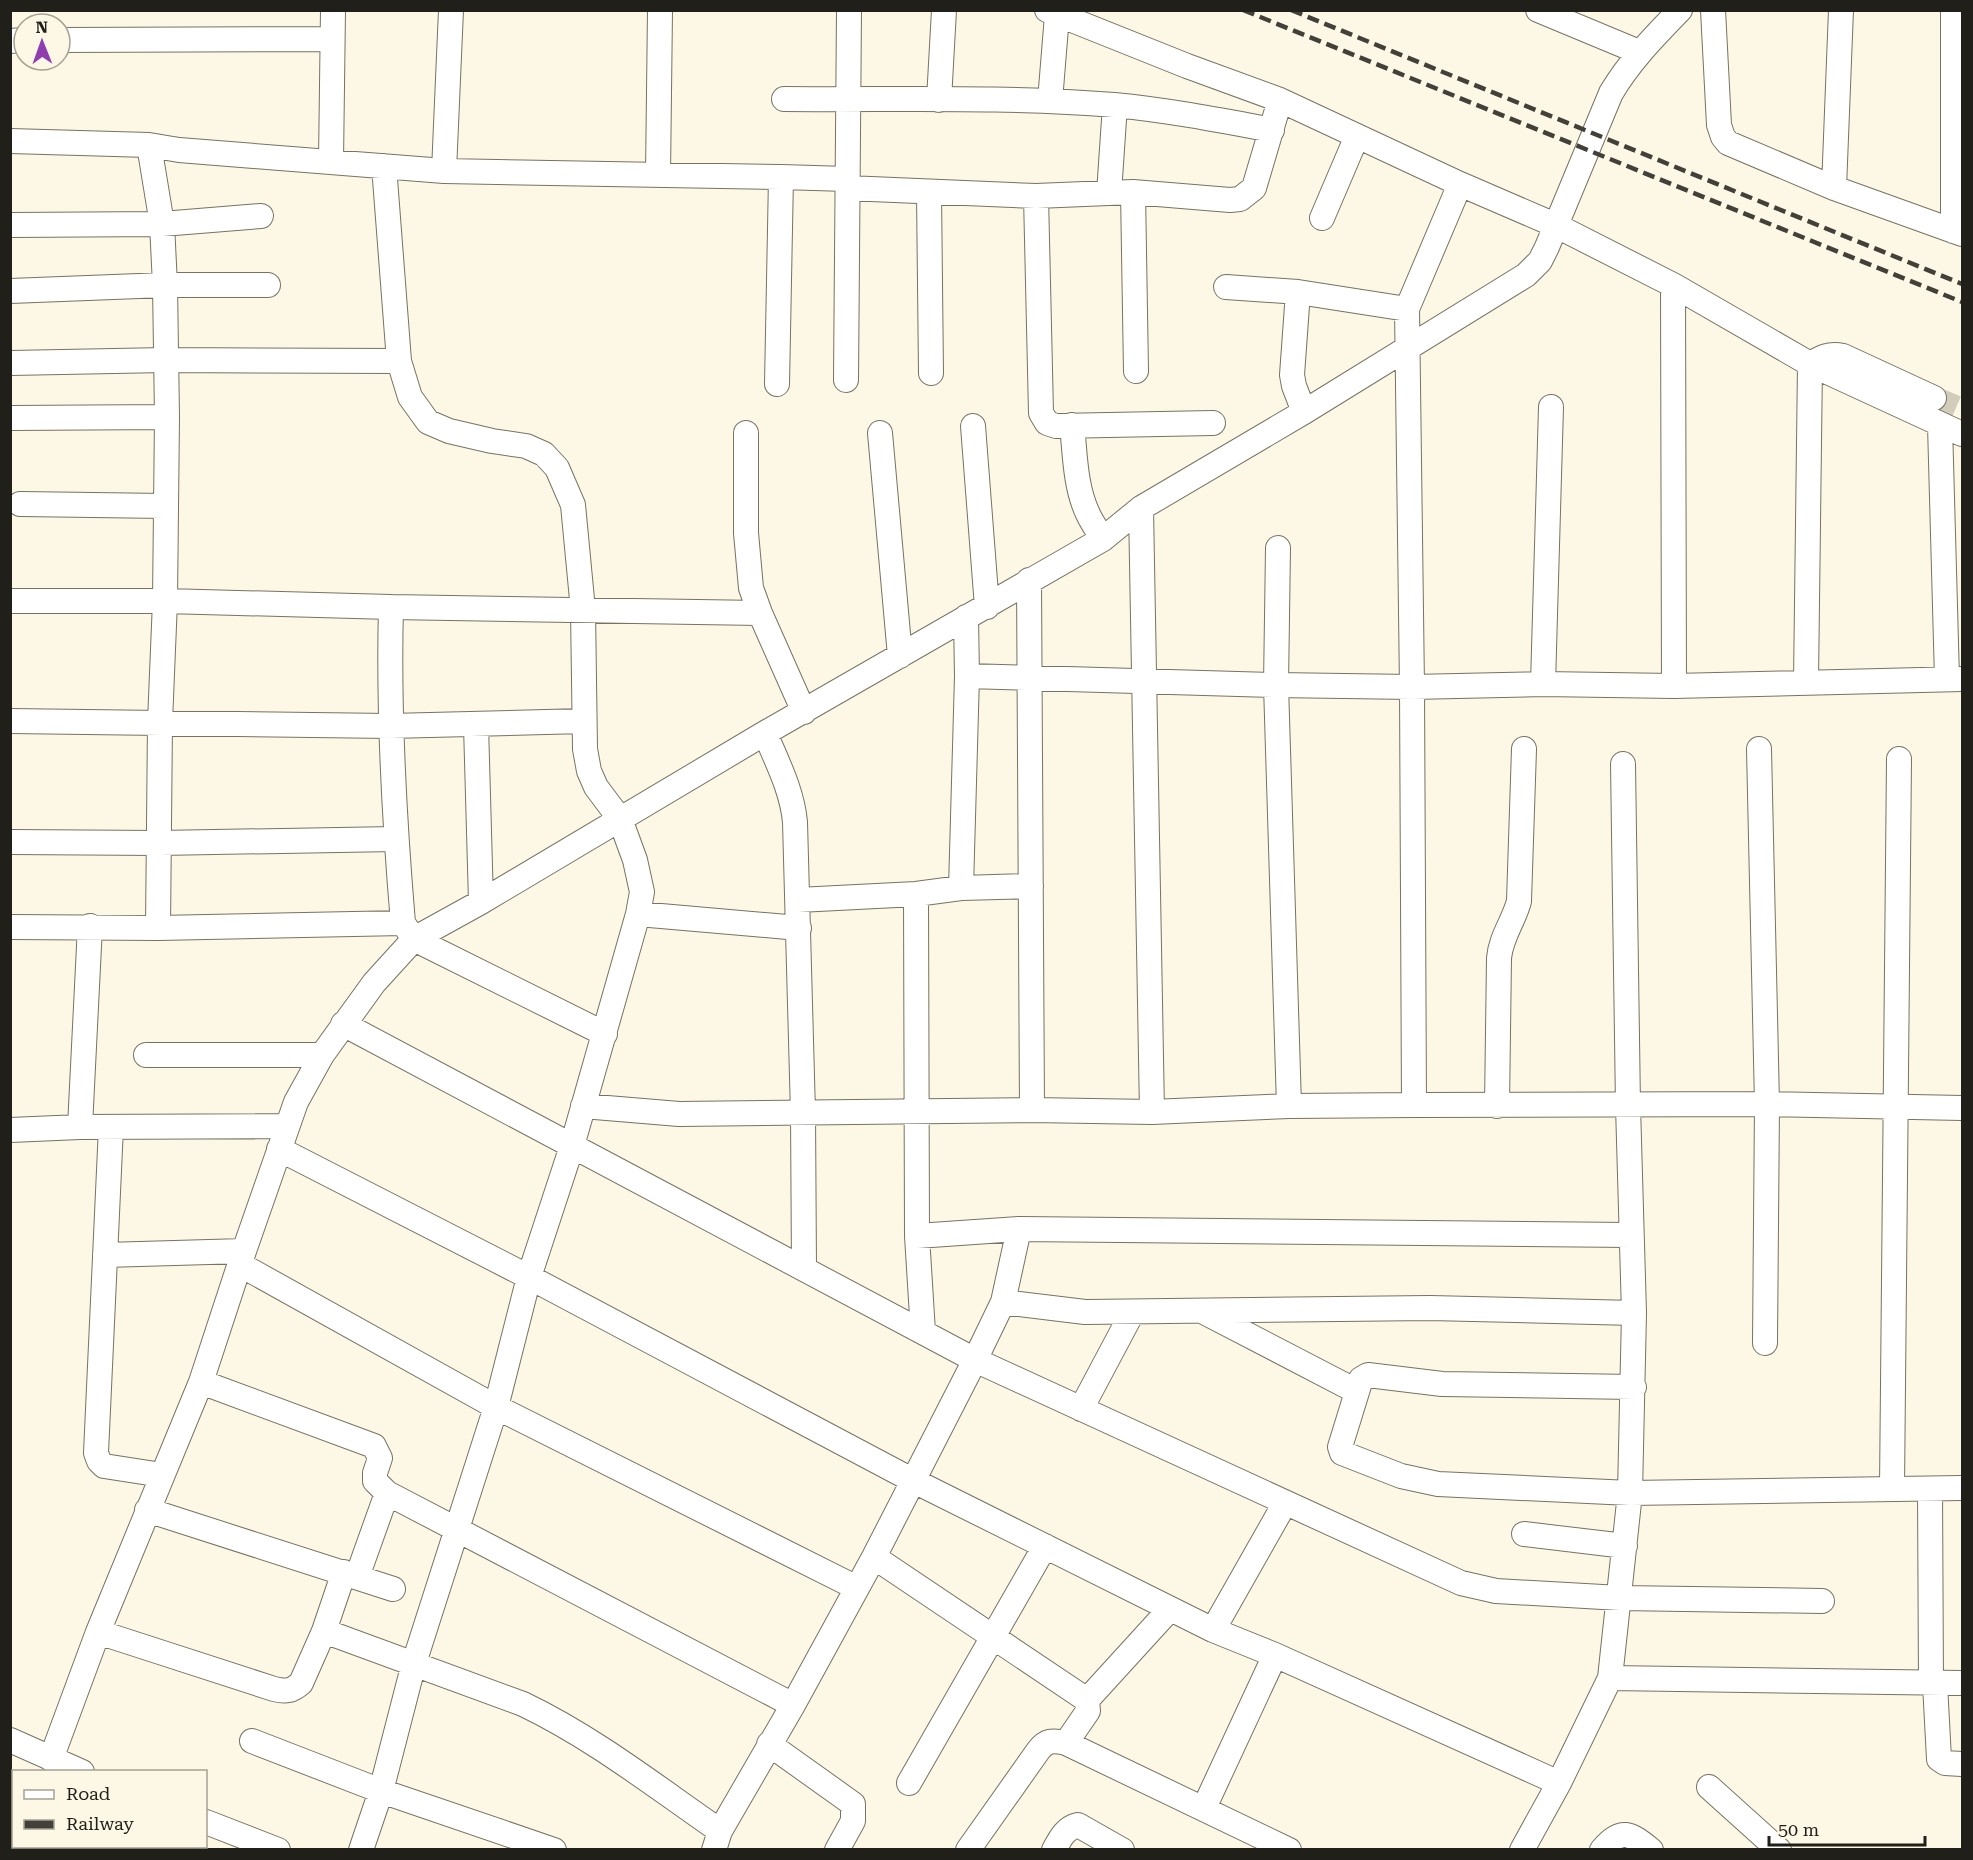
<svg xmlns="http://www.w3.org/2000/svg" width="1973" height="1860" font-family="'Roboto Serif',serif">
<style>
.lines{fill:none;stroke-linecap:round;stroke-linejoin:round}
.street-tunnel{stroke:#d1ccbc;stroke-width:24;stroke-dasharray:24 12;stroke-linecap:butt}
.street-casing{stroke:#777261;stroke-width:26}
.street{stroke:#fff;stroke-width:24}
.rail{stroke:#424038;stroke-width:4.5;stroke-dasharray:12 6;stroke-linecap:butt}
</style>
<rect width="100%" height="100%" fill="#fdf7e5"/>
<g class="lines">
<!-- street-tunnel -->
<path class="street-tunnel" d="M 1934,398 L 1962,410"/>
<!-- street casing -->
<g class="street-casing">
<path id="street" d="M 1047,10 L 1187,66 L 1280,100 L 1460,184 L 1555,225 L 1673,285 L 1810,364 L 1962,434
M 1538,10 L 1639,52
M 1713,10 L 1719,125 L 1723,137 L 1728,143 L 1834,188 L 1962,234
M 1953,10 L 1953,231
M 60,40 L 332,39
M 10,41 L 24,40
M 784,99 C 893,100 1004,96 1114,105 C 1167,110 1219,120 1272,130
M 939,100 L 944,10
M 1050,101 L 1057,15
M 10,141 L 149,145 L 179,150 L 444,171 L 781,177
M 149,145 L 162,224 L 165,285 L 167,417 L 165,601 L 391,607 C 388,713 394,817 403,923
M 331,161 L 333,10
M 444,171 L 451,10
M 658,175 L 660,10
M 847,188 L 1036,196 L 1133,192 L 1230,200 L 1240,199 L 1254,188 L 1280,100
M 1834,188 L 1841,10
M 1133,192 L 1136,371
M 929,193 L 931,373
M 1109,193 L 1115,105
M 1036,196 L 1041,413 L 1047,423 L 1056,426 L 1213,423
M 1322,218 L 1357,136
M 10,225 L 162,224 L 261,216
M 1673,285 L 1674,686
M 1226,287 L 1298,292 L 1407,309
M 10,291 L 165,285 L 268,285
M 1298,292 L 1292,375 L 1294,386 L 1304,412
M 10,363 L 166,360 L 399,361
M 846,380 L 849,10
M 777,384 L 781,177 L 847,179
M 10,418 L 167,417
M 1072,425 C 1075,454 1075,487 1088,514 C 1092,523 1098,531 1103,539
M 1940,425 L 1947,679
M 973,426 L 987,607
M 746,433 L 746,533 L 751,588 L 760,613 L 804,712
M 880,433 L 900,656
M 20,504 L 166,506
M 1141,508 L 1152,1112
M 1278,548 L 1276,685 L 1289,1106
M 1029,580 L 1032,1110
M 10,601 L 165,601 L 160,722 L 158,928
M 391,607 L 760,613
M 967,676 L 1276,685 L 1412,687 L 1543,684 L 1674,686 L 1962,679
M 1806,682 L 1810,364 C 1822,357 1829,353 1843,356 L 1934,398
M 1543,684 L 1551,407
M 10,721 L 390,726 L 584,721
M 476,725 L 481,902
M 765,733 C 777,762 792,790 795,822 L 803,1113 L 804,1268
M 1759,749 L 1767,1104 L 1765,1343
M 10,842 L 159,843 L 395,839
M 961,888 L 967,676 L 966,617
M 916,894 L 917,1236 L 923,1332
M 798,900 L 916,894 L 961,888 L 1031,886
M 638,914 L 799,928
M 10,927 L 158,928 L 403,923 L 414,939 L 605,1034
M 343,1024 L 975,1360 L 1461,1583 L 1496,1591 L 1620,1598 L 1822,1601
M 146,1055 L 322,1055
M 1414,1105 L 1412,687 L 1407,309 L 1460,184
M 583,1106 L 679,1114 L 1032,1110 L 1152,1112 L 1289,1106 L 1414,1105 L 1767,1104 L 1962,1108
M 1497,1106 L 1499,958 C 1501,936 1514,921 1519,901 L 1524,749
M 80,1127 L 90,926
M 111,1127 L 96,1453 L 99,1461 L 104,1466 L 162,1475
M 10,1130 L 80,1127 L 286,1126
M 279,1149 L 529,1277 L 912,1480 L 1213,1630 L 1275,1655 L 1559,1783
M 917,1236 L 1019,1229 L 1631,1235
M 105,1255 L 244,1251
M 239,1264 L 496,1407 L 857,1588
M 1003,1302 L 1085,1312 L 1430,1308 L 1634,1313
M 1204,1312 L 1356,1391
M 201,1382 L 374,1446 L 380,1458 L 375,1473 L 375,1481 L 387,1493 L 793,1705
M 1634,1387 L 1442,1384 L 1368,1375 L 1361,1379 L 1340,1447 L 1342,1453 L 1401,1476 L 1438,1484 L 1630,1493 L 1962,1488
M 1081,1409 L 1132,1313
M 1892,1489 L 1899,759
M 1930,1489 L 1931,1684
M 147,1510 L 393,1589
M 1524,1534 L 1625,1546
M 874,1557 L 1087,1700 L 1088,1711 L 1066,1743
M 357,1577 L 387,1493
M 1213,1630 L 1285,1503
M 324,1631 L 523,1704 C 594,1738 656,1787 720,1831
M 98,1632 L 274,1689 C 286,1692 292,1691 301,1683 L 324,1631 L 344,1572
M 1610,1678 L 1962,1683
M 1935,1684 L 1939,1759 L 1945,1763 L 1962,1764
M 1087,1700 L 1170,1609
M 10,1740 L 82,1772
M 252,1741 L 381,1791 L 554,1850
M 769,1744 L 853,1804 L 853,1821 L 837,1850
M 51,1759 L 98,1632 L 201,1382 L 244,1251 L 296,1102 L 322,1055 L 374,983 L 414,939 L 481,902 L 765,733 L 1103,539 L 1141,508 L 1304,412 L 1526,275 L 1540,261 L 1547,247 L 1611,93 C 1630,61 1654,37 1680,10
M 909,1783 L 1045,1546
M 1709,1787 L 1779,1850
M 1204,1808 L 1275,1655
M 206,1822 L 278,1850
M 361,1850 L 381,1791 L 414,1663 L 496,1407 L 529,1277 L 572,1146 L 638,914 L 642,892 L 635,860 L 620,819 L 596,787 L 589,771 L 585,749 L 583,610 L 573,505 L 557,468 L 544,454 L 526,446 L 492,441 L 449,431 L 428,422 L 410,397 L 399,361 L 384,166
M 714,1850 L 720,1831 L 793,1705 L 874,1557 L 975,1360 L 1003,1302 L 1019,1229
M 968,1850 L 1038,1751 C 1046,1740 1053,1740 1066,1743 L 1289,1850
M 1054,1850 C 1060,1839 1065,1828 1078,1825 L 1122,1850
M 1522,1850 L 1559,1783 L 1610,1678 L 1630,1493 L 1634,1313 L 1628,1106 L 1623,764
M 1602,1850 C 1621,1827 1630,1833 1651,1850"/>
</g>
<!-- street -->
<use href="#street" class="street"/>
<!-- rail -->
<path class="rail" d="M 1243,10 L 1962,302
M 1291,10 L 1962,284"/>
</g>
<!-- border -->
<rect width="1973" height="1860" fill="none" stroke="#211f19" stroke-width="24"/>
<!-- legend -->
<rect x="12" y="1770" width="195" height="78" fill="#fdf7e5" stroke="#a5a193" stroke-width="1.5"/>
<rect x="24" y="1790" width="30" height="9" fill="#ffffff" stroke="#a5a193" stroke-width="1.5"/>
<text x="66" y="1800" font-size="18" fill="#211f19">Road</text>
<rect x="24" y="1820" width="30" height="9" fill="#424038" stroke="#a5a193" stroke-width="1.5"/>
<text x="66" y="1830" font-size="18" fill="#211f19">Railway</text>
<!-- north arrow -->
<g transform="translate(42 42) rotate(359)"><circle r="28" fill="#fdf7e5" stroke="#a5a193" stroke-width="1.5"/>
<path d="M0-4.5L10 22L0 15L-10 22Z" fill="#8e3eae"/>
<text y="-9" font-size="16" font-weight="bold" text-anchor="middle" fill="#211f19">N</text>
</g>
<!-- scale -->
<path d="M1769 1836v9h156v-9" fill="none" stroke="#211f19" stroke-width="3"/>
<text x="1778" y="1836" font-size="18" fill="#211f19" stroke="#fdf7e5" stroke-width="4.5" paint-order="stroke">50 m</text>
</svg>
